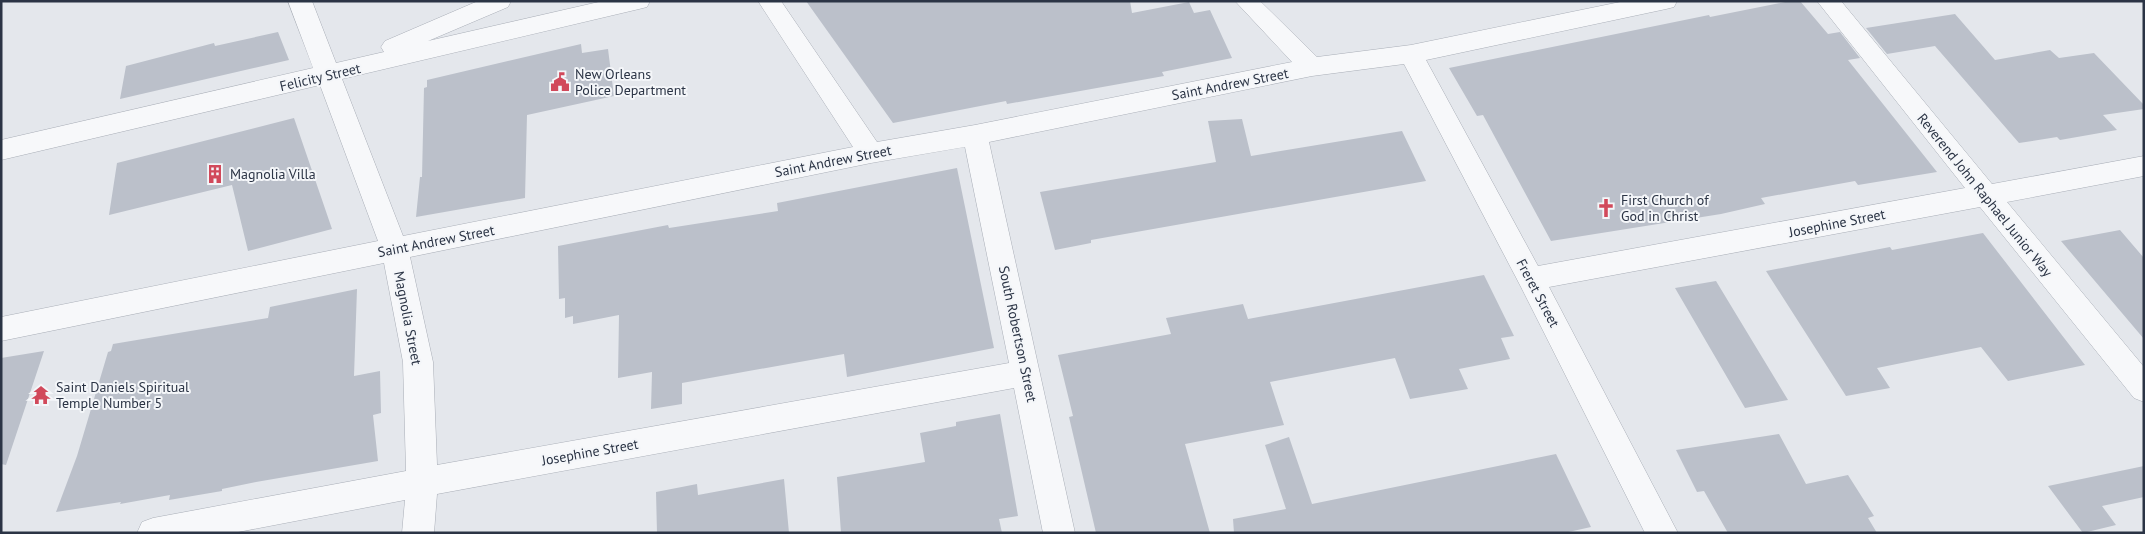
<svg xmlns="http://www.w3.org/2000/svg" width="2145" height="534" font-family="'PT Sans',sans-serif">
<style>
.building{fill:#bbc0ca}
.lines{fill:none;stroke-linecap:round;stroke-linejoin:round}
.minor-casing{stroke:#a9aeb7;stroke-width:1}
.minor{fill:#f7f8fa;fill-rule:evenodd}
.labels{text-anchor:middle;dominant-baseline:central;stroke-width:4;stroke-linejoin:round;paint-order:stroke}
.poi-label{font-size:14px;fill:#2b3445;stroke:#f4f6f9;text-anchor:start}
.street-label{font-size:14px;fill:#2b3445;stroke:#f4f6f9}
</style>
<rect width="100%" height="100%" fill="#e4e7ec"/>
<!-- building -->
<path class="building" d="M 806,1 L 1130,1 L 1132,13 L 1189,2 L 1194,13 L 1210,10 L 1232,58 L 1162,72 L 1164,76 L 1007,104 L 1006,101 L 893,123 Z
M 1790,1 L 1800,1 L 1828,34 L 1840,32 L 1860,58 L 1848,60 L 1937,172 L 1858,185 L 1855,181 L 1761,198 L 1765,204 L 1721,214 L 1551,241 L 1483,115 L 1477,116 L 1449,68 L 1709,15 L 1710,17 Z
M 1955,14 L 1995,60 L 2050,50 L 2059,58 L 2094,53 L 2144,105 L 2144,109 L 2103,115 L 2117,130 L 2060,140 L 2057,137 L 2019,143 L 1935,46 L 1887,54 L 1866,28 Z
M 278,32 L 289,60 L 120,99 L 126,66 L 214,43 L 215,46 Z
M 581,44 L 582,53 L 608,49 L 614,96 L 527,115 L 525,198 L 416,217 L 420,177 L 422,177 L 424,88 L 427,87 L 427,80 Z
M 294,118 L 332,229 L 248,251 L 232,185 L 109,215 L 117,163 Z
M 1242,119 L 1251,156 L 1402,131 L 1426,181 L 1091,240 L 1091,243 L 1055,250 L 1040,192 L 1216,162 L 1208,121 Z
M 957,168 L 994,348 L 847,377 L 844,354 L 682,383 L 682,404 L 651,409 L 652,372 L 618,378 L 619,315 L 573,324 L 573,316 L 565,318 L 565,298 L 559,299 L 558,246 L 668,225 L 669,228 L 778,211 L 777,203 Z
M 2120,230 L 2144,258 L 2144,339 L 2061,241 Z
M 1983,233 L 2085,365 L 2008,381 L 1981,347 L 1877,368 L 1890,388 L 1846,396 L 1766,271 L 1890,247 L 1892,250 Z
M 1484,275 L 1514,336 L 1501,338 L 1510,359 L 1459,369 L 1468,389 L 1410,399 L 1395,358 L 1270,382 L 1284,425 L 1185,444 L 1210,533 L 1096,533 L 1069,417 L 1073,416 L 1058,355 L 1171,334 L 1166,318 L 1243,304 L 1248,319 Z
M 1716,281 L 1788,400 L 1745,408 L 1675,288 Z
M 357,289 L 354,376 L 380,371 L 381,413 L 373,415 L 378,461 L 256,482 L 222,489 L 222,491 L 169,500 L 170,495 L 120,504 L 121,502 L 56,512 L 77,456 L 108,352 L 111,351 L 113,344 L 268,318 L 270,307 Z
M 44,351 L 6,465 L 1,464 L 1,358 Z
M 1000,414 L 1018,516 L 999,519 L 1002,533 L 841,533 L 837,477 L 925,462 L 920,433 L 956,426 L 956,422 Z
M 1779,434 L 1806,484 L 1848,475 L 1874,516 L 1868,518 L 1877,533 L 1728,533 L 1704,491 L 1697,492 L 1676,450 Z
M 1289,437 L 1312,504 L 1556,454 L 1591,527 L 1564,533 L 1234,533 L 1233,519 L 1286,509 L 1265,445 Z
M 2144,466 L 2144,497 L 2102,506 L 2116,525 L 2083,533 L 2048,486 Z
M 784,479 L 789,533 L 657,533 L 656,492 L 697,484 L 698,495 Z"/>
<g class="lines">
<!-- minor casing -->
<g class="minor-casing">
<path id="minor" d="M 288,1 L 312,1 L 336,63 L 384,52 L 381,47 L 385,41 L 478,1 L 511,1 L 508,7 L 428,41 L 603,1 L 650,1 L 647,7 L 639,9 L 342,79 L 403,236 L 853,147 L 758,1 L 781,1 L 877,142 L 975,125 L 1292,62 L 1235,1 L 1260,1 L 1317,57 L 1411,45 L 1625,1 L 1677,1 L 1674,7 L 1666,9 L 1426,60 L 1538,266 L 1965,188 L 1817,1 L 1841,1 L 1992,184 L 2144,156 L 2144,176 L 2007,202 L 2144,367 L 2144,402 L 2134,398 L 1980,207 L 1549,287 L 1678,533 L 1645,533 L 1521,287 L 1404,64 L 1312,76 L 989,142 L 1075,533 L 1043,533 L 1014,388 L 437,494 L 434,533 L 402,533 L 405,500 L 233,533 L 137,533 L 142,522 L 153,518 L 406,471 L 403,362 L 384,263 L 1,341 L 1,317 L 378,241 L 320,85 L 1,160 L 1,140 L 313,68 ZM 965,147 L 1009,363 L 437,465 L 433,362 L 410,257 L 871,163 Z"/>
</g>
<!-- minor -->
<use href="#minor" class="minor"/>
</g>
<!-- icons -->
<defs>
<g id="civic-bare" transform="scale(1.5)"><path d="M-.6-6.5H3V-4.5H.6V-3L4-1V1h2V6H-6V1h2V-1L-.6-3ZM-1.2 2.5V6h2.4V2.5Z" fill="#d1495b" stroke="#f4f6f9" stroke-width="2.5" paint-order="stroke"/></g>
<g id="building-bare" transform="scale(1.5)"><path d="M-4-6H4V6H1V3H-1V6H-4ZM-2.5-4.3h1.7v1.8h-1.7ZM.8-4.3h1.7v1.8H.8ZM-2.5-1h1.7V.8h-1.7ZM.8-1h1.7V.8H.8Z" fill="#d1495b" stroke="#f4f6f9" stroke-width="2.5" paint-order="stroke"/></g>
<g id="church-bare" transform="scale(1.5)"><path d="M-1.2-6h2.4v3.5h3.3v2.4h-3.3V6h-2.4V-.1h-3.3v-2.4h3.3Z" fill="#d1495b" stroke="#f4f6f9" stroke-width="2.5" paint-order="stroke"/></g>
<g id="temple-bare" transform="scale(1.5)"><path d="M0-6L5-2H3V0L6.5 2.5H4V6H1.5V3h-3V6H-4V2.5H-6.5L-3 0V-2H-5Z" fill="#d1495b" stroke="#f4f6f9" stroke-width="2.5" paint-order="stroke"/></g>
</defs>
<g fill-rule="evenodd">
<use href="#civic-bare" x="560" y="82"/>
<use href="#building-bare" x="215" y="174"/>
<use href="#church-bare" x="1606" y="208"/>
<use href="#temple-bare" x="41" y="395"/>
</g>
<g class="labels">
<!-- poi labels -->
<g class="poi-label">
<text x="575" y="74">New Orleans<tspan x="575" dy="16">Police Department</tspan></text>
<text x="230" y="174">Magnolia Villa</text>
<text x="1621" y="200">First Church of<tspan x="1621" dy="16">God in Christ</tspan></text>
<text x="56" y="387">Saint Daniels Spiritual<tspan x="56" dy="16">Temple Number 5</tspan></text>
</g>
<!-- street labels -->
<g class="street-label">
<text transform="translate(320 77) rotate(-13)">Felicity Street</text>
<text transform="translate(1230 84) rotate(-11)">Saint Andrew Street</text>
<text transform="translate(833 161) rotate(-11)">Saint Andrew Street</text>
<text transform="translate(1985 195) rotate(51)">Reverend John Raphael Junior Way</text>
<text transform="translate(1837 223) rotate(-11)">Josephine Street</text>
<text transform="translate(436 241) rotate(-11)">Saint Andrew Street</text>
<text transform="translate(1538 293) rotate(62)">Freret Street</text>
<text transform="translate(408 318) rotate(79)">Magnolia Street</text>
<text transform="translate(1018 334) rotate(78)">South Robertson Street</text>
<text transform="translate(590 452) rotate(-10)">Josephine Street</text>
</g>
</g>
<!-- border -->
<rect width="2145" height="534" fill="none" stroke="#2b3445" stroke-width="5"/>
</svg>
